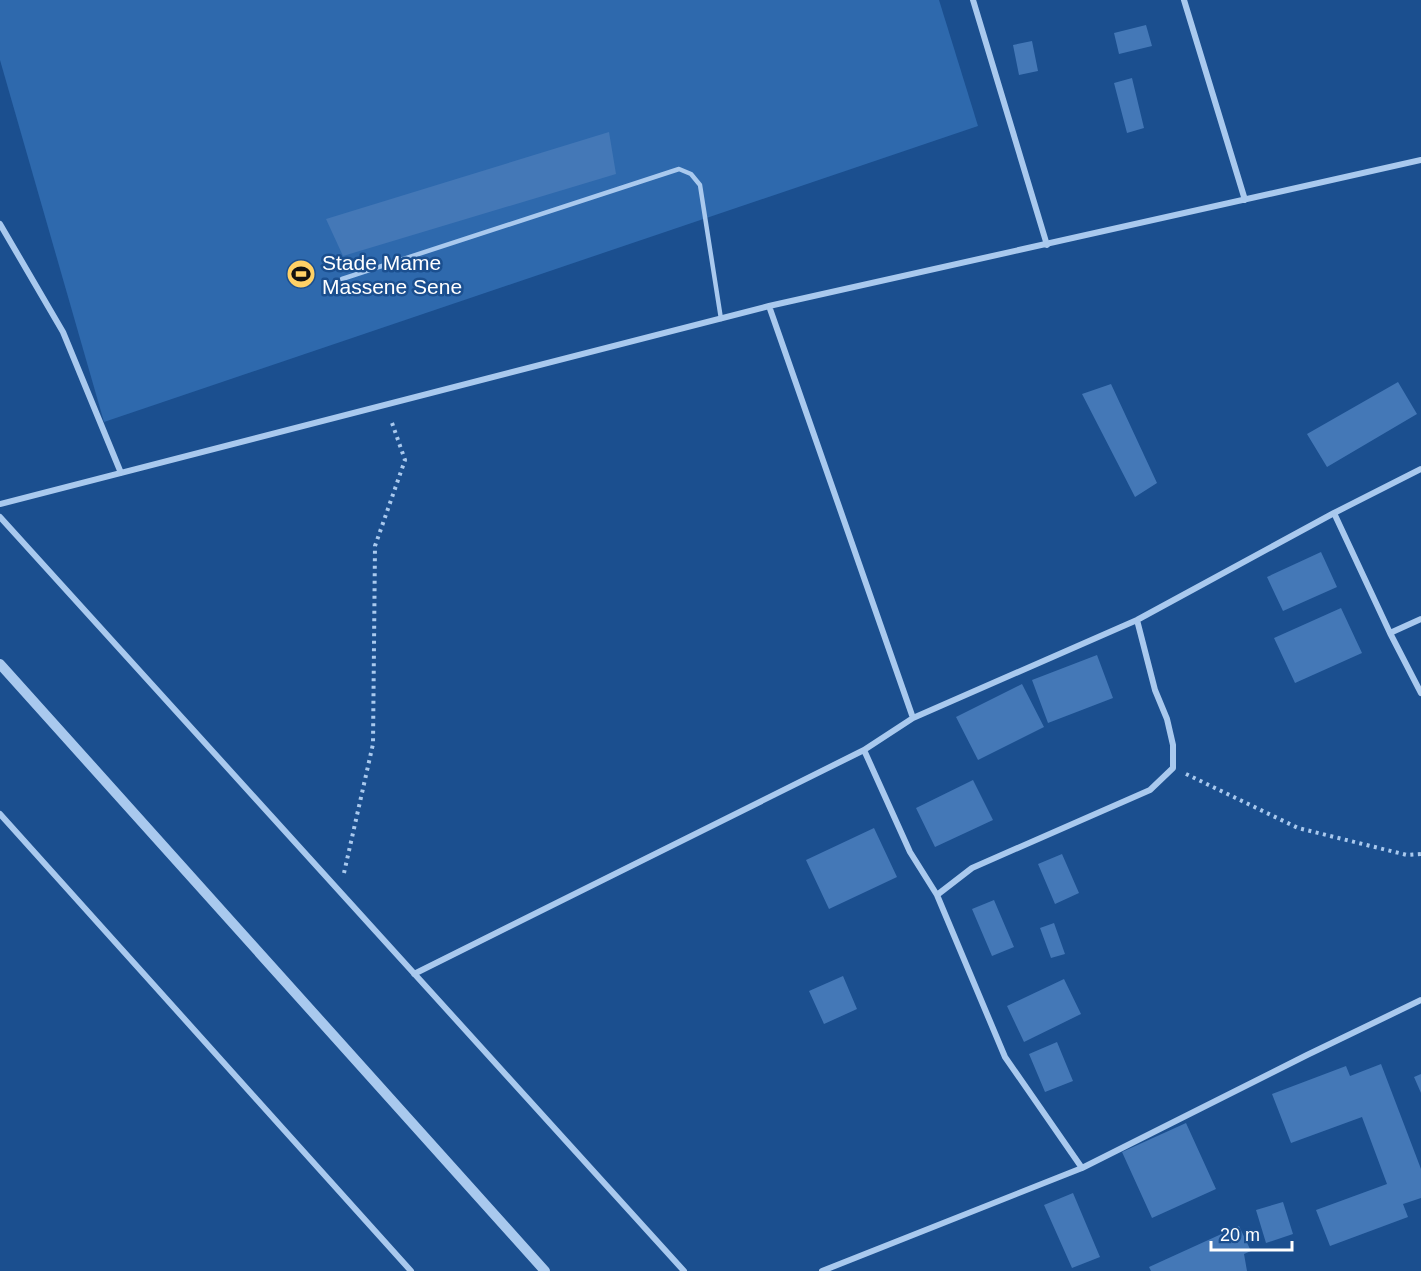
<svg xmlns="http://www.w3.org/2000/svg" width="1421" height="1271" font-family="Helvetica,sans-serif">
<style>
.green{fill:#2e69ad}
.building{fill:#4478b7}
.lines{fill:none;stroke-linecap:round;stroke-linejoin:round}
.path{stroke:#a9c9ee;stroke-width:4;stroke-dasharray:3 4.5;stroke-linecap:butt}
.service{stroke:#a9c9ee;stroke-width:4.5}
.minor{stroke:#a9c9ee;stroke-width:6}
.tertiary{stroke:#a9c9ee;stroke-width:10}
.labels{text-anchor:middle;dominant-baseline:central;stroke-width:5;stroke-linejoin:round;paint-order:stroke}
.poi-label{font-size:21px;fill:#fff;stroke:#1b4f8f;text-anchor:start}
</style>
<rect width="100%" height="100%" fill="#1b4f8f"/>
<!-- green -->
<path class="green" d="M 0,0 L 939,0 L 978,126 L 104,422 L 0,60 Z"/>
<!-- building -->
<path class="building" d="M 1146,25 L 1152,46 L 1119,54 L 1114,33 Z
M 1032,41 L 1038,71 L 1019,75 L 1013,45 Z
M 1132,78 L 1144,128 L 1127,133 L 1114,83 Z
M 609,132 L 616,174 L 343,256 L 326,219 Z
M 1398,382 L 1417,414 L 1327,467 L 1307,434 Z
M 1111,384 L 1157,483 L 1135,497 L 1082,394 Z
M 1321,552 L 1337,587 L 1283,611 L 1267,577 Z
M 1341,608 L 1362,653 L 1295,683 L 1274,638 Z
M 1097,655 L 1113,698 L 1048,723 L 1032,680 Z
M 1022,684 L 1044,727 L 978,760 L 956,717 Z
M 973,780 L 993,820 L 935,847 L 916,808 Z
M 874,828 L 897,877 L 829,909 L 806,860 Z
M 1062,854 L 1079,893 L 1055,904 L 1038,864 Z
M 994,900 L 1014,947 L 992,956 L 972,909 Z
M 1054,923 L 1065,954 L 1051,958 L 1040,928 Z
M 843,976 L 857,1009 L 824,1024 L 809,991 Z
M 1064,979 L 1081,1014 L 1024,1042 L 1007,1006 Z
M 1057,1042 L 1073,1081 L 1045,1092 L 1029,1054 Z
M 1381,1064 L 1421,1169 L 1421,1198 L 1403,1204 L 1408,1217 L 1330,1246 L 1316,1210 L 1387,1184 L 1362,1117 L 1291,1143 L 1272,1094 L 1346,1066 L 1350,1076 Z
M 1421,1074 L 1421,1093 L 1414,1077 Z
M 1186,1123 L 1216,1189 L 1152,1218 L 1122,1152 Z
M 1073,1193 L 1100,1257 L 1072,1268 L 1044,1205 Z
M 1283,1202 L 1293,1234 L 1266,1243 L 1256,1210 Z
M 1239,1226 L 1251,1251 L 1244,1254 L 1247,1271 L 1151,1271 L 1149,1267 Z"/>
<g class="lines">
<!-- path -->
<path class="path" d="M 1186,774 L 1298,828 L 1407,855 L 1421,854
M 344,873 L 373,744 L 375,546 L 405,460 L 391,420"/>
<!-- service -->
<path class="service" d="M 342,279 L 679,169 L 691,174 L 700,185 L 721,319"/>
<!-- minor -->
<path class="minor" d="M 973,0 L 1047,245
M 1184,0 L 1245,200
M 0,224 L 63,332 L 121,473
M 769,306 L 913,718
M 0,504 L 769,306 L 1421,160
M 1334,513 L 1390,633 L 1421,693
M 0,517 L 684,1271
M 1390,633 L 1421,619
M 0,814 L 411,1271
M 937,895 L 910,852 L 864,750 L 913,718 L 1137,620 L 1334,513 L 1421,469
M 414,974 L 864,750
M 1082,1168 L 1005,1057 L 937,895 L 972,868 L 1150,790 L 1173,768 L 1173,745 L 1167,719 L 1155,690 L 1137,620
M 822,1271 L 1082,1168 L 1307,1055 L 1421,1000"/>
<!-- tertiary -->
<path class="tertiary" d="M 0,664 L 545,1271"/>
</g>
<!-- icons -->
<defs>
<g id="stadium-disc" transform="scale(1.5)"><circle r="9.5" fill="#ffd166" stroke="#1b4f8f"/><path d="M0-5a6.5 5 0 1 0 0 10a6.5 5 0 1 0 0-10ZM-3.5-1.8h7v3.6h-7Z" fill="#111"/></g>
</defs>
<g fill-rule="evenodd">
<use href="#stadium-disc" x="301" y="274"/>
</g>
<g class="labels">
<!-- poi labels -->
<g class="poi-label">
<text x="322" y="262">Stade Mame<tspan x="322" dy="24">Massene Sene</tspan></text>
</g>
</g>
<!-- scale -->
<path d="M1211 1241v9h81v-9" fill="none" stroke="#ffffff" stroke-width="3"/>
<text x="1220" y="1241" font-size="18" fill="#ffffff" stroke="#1b4f8f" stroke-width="4.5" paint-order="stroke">20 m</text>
</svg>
